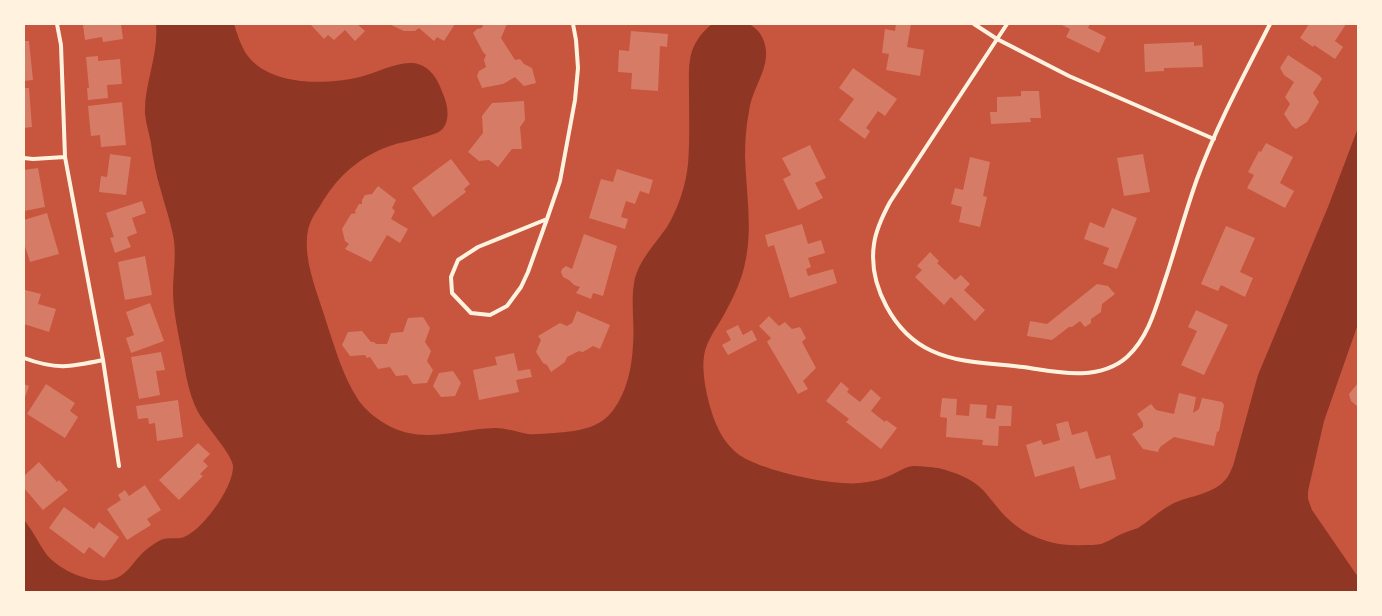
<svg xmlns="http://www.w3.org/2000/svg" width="1382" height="616" font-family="'Open Sans',sans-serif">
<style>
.water{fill:#8f3625}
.building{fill:#d67c66}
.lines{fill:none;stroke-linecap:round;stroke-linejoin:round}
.minor{stroke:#fff3e0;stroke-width:4}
</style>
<rect width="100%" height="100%" fill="#c8553d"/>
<!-- water -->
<path class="water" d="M 156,24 L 234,24 C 237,34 241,46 247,55 C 270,86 326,85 360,77 C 376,73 396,62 412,63 C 429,64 438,79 443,94 C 448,105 451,123 440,131 C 436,135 404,142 396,144 C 362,154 337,176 320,206 C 315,213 310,221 308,230 C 302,259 318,294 326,321 C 335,348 343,377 359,401 C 366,410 374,417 384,423 C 421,446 456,429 495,428 C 506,428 517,432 528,434 C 537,435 546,433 555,433 C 578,431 600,429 614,409 C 627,391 632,367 633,345 C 635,323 630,300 635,278 C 640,259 656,243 667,227 C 678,209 686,185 688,164 C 690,140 689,115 689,90 C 689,78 688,63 692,51 C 696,40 703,31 712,24 L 749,24 C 756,28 760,32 763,39 C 774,65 752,86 749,111 C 746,126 745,142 745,157 C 746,192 753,228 745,263 C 742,279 734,296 726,311 C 719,325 706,340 704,356 C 701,375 709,408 717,426 C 721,436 729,447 738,454 C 761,471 831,486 860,483 C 870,482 880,480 889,476 C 897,473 904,467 913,466 C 920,466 930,467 938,468 C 954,472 971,478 983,490 C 991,499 998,509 1006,517 C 1027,538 1056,547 1085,545 C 1090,545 1096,545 1101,544 C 1108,542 1116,536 1124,533 C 1128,531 1133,530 1138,528 C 1148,522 1157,513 1167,507 C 1185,495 1211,497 1226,479 C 1229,476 1231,470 1233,466 L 1258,375 L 1328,207 L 1358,128 L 1358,324 L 1324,421 L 1308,491 L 1308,499 L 1312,510 L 1358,577 L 1358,592 L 24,592 L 24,520 C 33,531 39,544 47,555 C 58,568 79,578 96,580 C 129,584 129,561 151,546 C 154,544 159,540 164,539 C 171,537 179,540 186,536 C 204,528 234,486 233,466 C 232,454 205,425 198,412 C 187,391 185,367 180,343 C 177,327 173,308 173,291 C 173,272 177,254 173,235 C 170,220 165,206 161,191 C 156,175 153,159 151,143 C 149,133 146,123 145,114 C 144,83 159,55 156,24 Z"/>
<!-- building -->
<path class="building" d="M 87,24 L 121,24 L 123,39 L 103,42 L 102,37 L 85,40 L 83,25 Z
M 310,24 L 357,24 L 365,31 L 355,41 L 345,30 L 334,40 L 328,35 L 324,39 Z
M 389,24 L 455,24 L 444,41 L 437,37 L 434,41 L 419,28 L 415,31 L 404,31 Z
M 483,24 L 507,24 L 501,38 L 515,60 L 520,59 L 524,64 L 532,68 L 536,83 L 524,86 L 515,77 L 503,84 L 482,88 L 477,76 L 479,71 L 486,67 L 484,60 L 486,55 L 483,52 L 473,33 L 477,29 L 482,28 Z
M 896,24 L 911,24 L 907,47 L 924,50 L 920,76 L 886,70 L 889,54 L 882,53 L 885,29 L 895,31 Z
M 1060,24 L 1090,24 L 1088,28 L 1106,37 L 1099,53 L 1066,37 L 1070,29 Z
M 1309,24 L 1346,24 L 1335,41 L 1343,47 L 1335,59 L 1314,45 L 1313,47 L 1300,38 Z
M 631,31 L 668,34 L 667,47 L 660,46 L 658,91 L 631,89 L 632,73 L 618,72 L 619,50 L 629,51 Z
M 24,41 L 29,41 L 33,80 L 24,81 Z
M 1194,42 L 1194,46 L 1202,45 L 1203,67 L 1164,68 L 1164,71 L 1145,72 L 1144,44 Z
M 1288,55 L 1320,76 L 1322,79 L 1313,93 L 1319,102 L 1307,122 L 1296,129 L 1292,126 L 1284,114 L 1290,104 L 1285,97 L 1294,82 L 1284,75 L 1280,68 Z
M 98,56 L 98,61 L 120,59 L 122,84 L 107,85 L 108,98 L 88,100 L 87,88 L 89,88 L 86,57 Z
M 853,68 L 897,99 L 885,116 L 878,111 L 866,128 L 870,131 L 865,139 L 839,120 L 854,99 L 839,88 Z
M 24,88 L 29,88 L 32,127 L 24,128 Z
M 1021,91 L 1039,91 L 1041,118 L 1030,118 L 1031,122 L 991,124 L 990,112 L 997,112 L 997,97 L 1021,96 Z
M 524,101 L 525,120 L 520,127 L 522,149 L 512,149 L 498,167 L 489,160 L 479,161 L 468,152 L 483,133 L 482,116 L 492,103 Z
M 122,102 L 126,145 L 101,147 L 100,135 L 91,136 L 88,106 Z
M 1266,143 L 1293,157 L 1280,183 L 1294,191 L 1285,208 L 1247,188 L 1254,175 L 1248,172 L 1259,151 L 1261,152 Z
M 810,145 L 826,178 L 815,183 L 823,198 L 798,210 L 783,179 L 791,175 L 782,158 Z
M 110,154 L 131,157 L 126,195 L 99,192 L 101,176 L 107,177 Z
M 1143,154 L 1150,192 L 1124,196 L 1117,158 Z
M 970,157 L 990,162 L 983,196 L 987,197 L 980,227 L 959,222 L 962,207 L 951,204 L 955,188 L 963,190 Z
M 451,159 L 470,184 L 464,189 L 466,192 L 433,217 L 412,188 Z
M 38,168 L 45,207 L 24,211 L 24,170 Z
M 617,169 L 653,180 L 649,194 L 640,191 L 635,204 L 626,201 L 621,217 L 628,219 L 625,229 L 589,218 L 601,179 L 613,182 Z
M 378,186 L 396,200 L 392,208 L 395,211 L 391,219 L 408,229 L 400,243 L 387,235 L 371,262 L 345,249 L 349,244 L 345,241 L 342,229 L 351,214 L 356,213 L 355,211 L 359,204 L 362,204 L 362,200 L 365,195 L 372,194 Z
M 142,201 L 146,213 L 132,218 L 137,233 L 127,237 L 131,247 L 115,253 L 110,238 L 114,237 L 106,213 Z
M 1112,208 L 1137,218 L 1117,269 L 1103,264 L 1109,248 L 1084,239 L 1090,222 L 1104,228 Z
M 47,213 L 59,254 L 30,262 L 24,243 L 24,235 L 25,235 L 24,220 Z
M 802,224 L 808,244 L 821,240 L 825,253 L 808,258 L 811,267 L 806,269 L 808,276 L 833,269 L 837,283 L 790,298 L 774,245 L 768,247 L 765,235 Z
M 1226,226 L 1255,238 L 1240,272 L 1253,278 L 1245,297 L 1221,285 L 1218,291 L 1201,284 Z
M 584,234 L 617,246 L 603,296 L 593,293 L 591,299 L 576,293 L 580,287 L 574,285 L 569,280 L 563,277 L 561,272 L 562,269 L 566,266 L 572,269 Z
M 930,252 L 939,261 L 937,263 L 955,280 L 961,275 L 970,284 L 964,290 L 985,310 L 975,321 L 951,297 L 944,305 L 915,277 L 922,270 L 917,266 Z
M 145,256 L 152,295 L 125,300 L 118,262 Z
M 1097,284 L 1108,286 L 1115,294 L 1102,304 L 1101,312 L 1091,319 L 1091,323 L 1085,327 L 1080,321 L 1072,327 L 1069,327 L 1052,340 L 1027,336 L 1030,321 L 1047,324 Z
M 25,290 L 41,294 L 38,304 L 56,309 L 49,332 L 24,324 Z
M 150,303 L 164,341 L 131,353 L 126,338 L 134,335 L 126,312 Z
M 1196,310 L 1228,325 L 1204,375 L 1181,365 L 1197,331 L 1188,327 Z
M 577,311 L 610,325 L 600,349 L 593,346 L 583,352 L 579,351 L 567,357 L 565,362 L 551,372 L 547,365 L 543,363 L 536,352 L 541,340 L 538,336 L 560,323 L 567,326 L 572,323 Z
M 769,316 L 779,326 L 785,322 L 792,329 L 800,327 L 806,338 L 802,342 L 816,368 L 803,381 L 808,389 L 798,394 L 767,342 L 771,338 L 759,326 Z
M 423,317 L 430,328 L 425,342 L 431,351 L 427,361 L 433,370 L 427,383 L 413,384 L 407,375 L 396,376 L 390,367 L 378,369 L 370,357 L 367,358 L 365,355 L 350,356 L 342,345 L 348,332 L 362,331 L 371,342 L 374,342 L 376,344 L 387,344 L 391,333 L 403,332 L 408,318 Z
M 738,325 L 743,335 L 752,330 L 757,340 L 728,355 L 722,345 L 731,340 L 726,331 Z
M 161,352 L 165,370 L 156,371 L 160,395 L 139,399 L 131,357 Z
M 514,353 L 518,371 L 530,369 L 532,377 L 516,380 L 519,392 L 479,400 L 473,370 L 497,365 L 495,357 Z
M 453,371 L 461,383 L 455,396 L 441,397 L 433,386 L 439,373 Z
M 841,382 L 849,389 L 847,392 L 860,402 L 871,389 L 881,398 L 871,411 L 885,422 L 886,420 L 897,428 L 881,449 L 846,422 L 849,419 L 826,401 Z
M 1358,383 L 1358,407 L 1351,401 L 1349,394 Z
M 24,384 L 29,386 L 24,400 Z
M 46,384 L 75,403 L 70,411 L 78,417 L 65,438 L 27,414 Z
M 1179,393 L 1196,397 L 1193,413 L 1199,409 L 1202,398 L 1222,402 L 1224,405 L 1219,431 L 1217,432 L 1214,446 L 1174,437 L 1160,447 L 1158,452 L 1143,449 L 1132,434 L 1143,427 L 1143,423 L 1137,414 L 1151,404 L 1156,410 L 1174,414 Z
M 942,398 L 957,399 L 956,415 L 969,416 L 970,404 L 987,405 L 986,418 L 995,419 L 997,405 L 1012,406 L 1011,426 L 999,426 L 998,446 L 982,445 L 983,440 L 946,437 L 947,418 L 940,417 Z
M 178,400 L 183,437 L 157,441 L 155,423 L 149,424 L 148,418 L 138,419 L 136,406 Z
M 1068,421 L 1072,435 L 1087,431 L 1096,459 L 1110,455 L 1116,479 L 1080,489 L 1074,466 L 1035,477 L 1026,445 L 1041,440 L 1043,445 L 1060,440 L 1056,424 Z
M 198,443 L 210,454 L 203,461 L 208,466 L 200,474 L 203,476 L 179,500 L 159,480 Z
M 39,462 L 57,482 L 59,480 L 68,490 L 43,510 L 24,488 L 24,476 Z
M 145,485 L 161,510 L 147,519 L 151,525 L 127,540 L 107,509 L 121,500 L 118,495 L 125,490 L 129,496 Z
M 64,507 L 94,529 L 99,522 L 119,537 L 104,558 L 89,547 L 84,554 L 49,528 Z"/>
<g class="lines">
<!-- minor -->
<path class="minor" d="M 57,24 L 61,45 L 65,157 L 103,360 L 119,466
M 974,24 L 997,39 L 1069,76 L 1214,139
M 1007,24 L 890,202 C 883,215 876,229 874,244 C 868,285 894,334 932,351 C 960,364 993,363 1023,367 C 1056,372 1099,382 1127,357 C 1150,336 1157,303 1167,274 C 1177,243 1186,210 1197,179 C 1217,125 1244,75 1270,24
M 24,158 L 33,159 L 65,157
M 547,219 L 528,272 L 521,287 L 507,306 L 490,315 L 471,313 L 452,293 L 451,277 L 458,260 L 478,247 Z
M 547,219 L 560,181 L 575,100 L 578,68 L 576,40 L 573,24
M 24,358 C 56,370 70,367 103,360"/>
</g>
<!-- border -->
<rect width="1382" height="616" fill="none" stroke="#fff3e0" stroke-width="50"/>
</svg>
